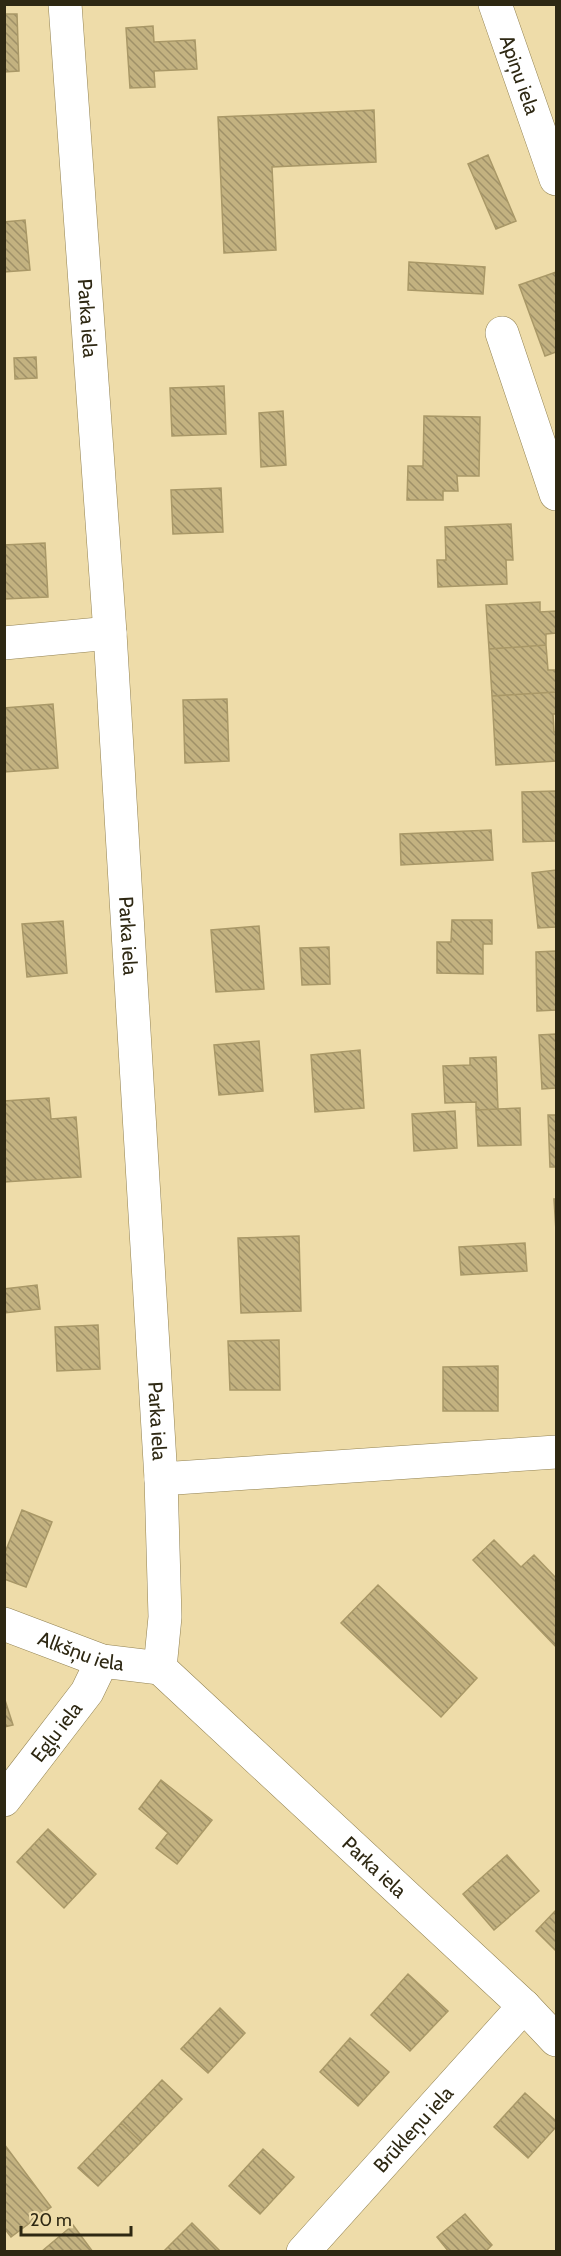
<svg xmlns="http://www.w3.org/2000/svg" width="561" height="2256" font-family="Cabin,sans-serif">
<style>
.building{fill:url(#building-back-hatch);stroke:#a99867;stroke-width:1.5}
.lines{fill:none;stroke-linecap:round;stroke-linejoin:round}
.minor-casing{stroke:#928252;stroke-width:34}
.minor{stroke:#fff;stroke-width:33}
.labels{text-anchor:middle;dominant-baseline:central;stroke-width:4.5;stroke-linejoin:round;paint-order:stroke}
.street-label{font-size:20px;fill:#2e2813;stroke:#eedca9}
</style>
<defs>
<pattern id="building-back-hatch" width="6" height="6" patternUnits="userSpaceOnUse" patternTransform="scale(1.5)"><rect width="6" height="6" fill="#c3b280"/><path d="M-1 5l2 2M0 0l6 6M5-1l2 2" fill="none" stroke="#9f9168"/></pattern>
</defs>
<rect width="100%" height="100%" fill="#eedca9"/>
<!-- building -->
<path class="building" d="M 4,14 L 17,14 L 19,71 L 4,72 Z
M 153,26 L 154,42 L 195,40 L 197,69 L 154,71 L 155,87 L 130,88 L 126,28 Z
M 374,110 L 376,162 L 272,167 L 276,250 L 224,253 L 218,117 Z
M 488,155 L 516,221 L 496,229 L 468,164 Z
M 25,220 L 30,270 L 4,272 L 4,222 Z
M 409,262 L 485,267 L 483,294 L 408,290 Z
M 556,272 L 556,352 L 545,356 L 519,285 Z
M 36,357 L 37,378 L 15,379 L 14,358 Z
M 224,386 L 226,434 L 172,436 L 170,388 Z
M 283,411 L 286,465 L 261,467 L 259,413 Z
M 424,416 L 480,417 L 479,476 L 457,476 L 458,491 L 443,491 L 443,500 L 407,500 L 408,466 L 423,466 Z
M 221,488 L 223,532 L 173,534 L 171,490 Z
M 511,524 L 513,560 L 506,560 L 507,584 L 438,587 L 437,560 L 446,560 L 445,527 Z
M 45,543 L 48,597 L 4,599 L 4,545 Z
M 540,602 L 540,612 L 556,611 L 556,633 L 546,634 L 546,645 L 489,649 L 486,605 Z
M 546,645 L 548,670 L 556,670 L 556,692 L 492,696 L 489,649 Z
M 556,692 L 556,714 L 553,714 L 554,732 L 556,732 L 556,761 L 496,765 L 492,696 Z
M 227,699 L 229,761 L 185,763 L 183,700 Z
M 53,704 L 58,768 L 4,772 L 4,708 Z
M 556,791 L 556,841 L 523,842 L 522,792 Z
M 491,830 L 493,860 L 401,865 L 400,834 Z
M 556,870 L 556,927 L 538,928 L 532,873 Z
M 452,920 L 492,920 L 492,944 L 483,944 L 483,974 L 437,973 L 437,942 L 451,942 Z
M 63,921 L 67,973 L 27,977 L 22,924 Z
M 259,926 L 264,989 L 216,992 L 211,930 Z
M 329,947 L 330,984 L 302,985 L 300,948 Z
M 556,951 L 556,1010 L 537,1011 L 536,952 Z
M 556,1034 L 556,1088 L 542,1089 L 539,1035 Z
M 259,1041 L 263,1091 L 219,1095 L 214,1045 Z
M 360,1050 L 364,1108 L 315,1112 L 311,1055 Z
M 496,1057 L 498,1109 L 476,1110 L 476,1102 L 445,1103 L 443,1066 L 470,1065 L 470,1058 Z
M 49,1098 L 51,1119 L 76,1117 L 81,1177 L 4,1182 L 4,1101 Z
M 520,1108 L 521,1145 L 478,1146 L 476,1110 Z
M 455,1111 L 457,1148 L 414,1151 L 412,1114 Z
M 548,1115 L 556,1115 L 556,1167 L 550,1167 Z
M 554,1199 L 556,1199 L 556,1231 Z
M 299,1236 L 301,1311 L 241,1313 L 238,1238 Z
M 525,1243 L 527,1271 L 461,1275 L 459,1247 Z
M 37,1285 L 40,1309 L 4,1313 L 4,1289 Z
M 98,1325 L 100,1369 L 57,1371 L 55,1327 Z
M 279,1340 L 280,1390 L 230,1390 L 228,1341 Z
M 498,1366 L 498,1411 L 443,1411 L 443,1367 Z
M 22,1510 L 52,1522 L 26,1587 L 4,1579 L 4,1555 Z
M 494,1540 L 521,1567 L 534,1555 L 556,1578 L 556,1647 L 473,1560 Z
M 378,1585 L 477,1678 L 441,1717 L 341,1623 Z
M 4,1697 L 13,1725 L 4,1727 Z
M 161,1780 L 212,1820 L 177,1864 L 156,1848 L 168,1833 L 139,1809 Z
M 48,1829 L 96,1874 L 64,1908 L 17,1862 Z
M 507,1855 L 539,1891 L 494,1930 L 463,1894 Z
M 556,1910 L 556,1951 L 536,1931 Z
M 408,1974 L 448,2011 L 410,2051 L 371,2015 Z
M 220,2008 L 245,2033 L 208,2073 L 181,2049 Z
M 350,2038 L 389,2072 L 358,2106 L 320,2072 Z
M 162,2080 L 182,2099 L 141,2142 L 121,2123 Z
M 525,2093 L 556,2121 L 556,2127 L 528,2158 L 494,2127 Z
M 121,2123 L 141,2142 L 98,2186 L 78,2168 Z
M 4,2144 L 51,2207 L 11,2237 L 4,2228 Z
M 263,2149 L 294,2177 L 260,2214 L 229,2186 Z
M 465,2214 L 492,2245 L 485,2252 L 449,2252 L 437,2237 Z
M 192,2223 L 221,2252 L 163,2252 Z
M 73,2225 L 93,2252 L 41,2252 Z"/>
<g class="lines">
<!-- minor casing -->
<g class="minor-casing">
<g id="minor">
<path id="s1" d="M 65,4 L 110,633 L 161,1479 L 165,1617 L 160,1668 L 524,2006 L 556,2040"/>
<path id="s2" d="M 495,4 L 556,179"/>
<path d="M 502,333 L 556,494"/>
<path d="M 4,643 L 110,633"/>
<path d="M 161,1479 L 556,1452"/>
<path id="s3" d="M 4,1624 L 102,1661 L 160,1668"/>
<path id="s4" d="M 4,1800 L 87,1692 L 102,1661"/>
<path id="s5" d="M 303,2252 L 524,2006"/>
</g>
</g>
<!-- minor -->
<use href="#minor" class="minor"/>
</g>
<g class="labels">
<!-- street labels -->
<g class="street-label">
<text stroke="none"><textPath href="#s2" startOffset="75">Apiņu iela</textPath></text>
<text stroke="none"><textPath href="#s1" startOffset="315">Parka iela</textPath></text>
<text stroke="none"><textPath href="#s1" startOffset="934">Parka iela</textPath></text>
<text stroke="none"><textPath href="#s1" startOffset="1420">Parka iela</textPath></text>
<text stroke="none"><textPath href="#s3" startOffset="82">Alkšņu iela</textPath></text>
<text stroke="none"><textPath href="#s4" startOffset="86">Egļu iela</textPath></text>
<text stroke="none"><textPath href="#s1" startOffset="1960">Parka iela</textPath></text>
<text stroke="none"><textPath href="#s5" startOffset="165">Brūkleņu iela</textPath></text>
</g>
</g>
<!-- border -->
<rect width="561" height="2256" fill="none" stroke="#2e2813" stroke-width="12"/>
<!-- scale -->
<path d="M21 2226v9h110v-9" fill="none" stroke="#2e2813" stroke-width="3"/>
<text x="30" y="2226" font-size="18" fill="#2e2813" stroke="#eedca9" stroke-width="4.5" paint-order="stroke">20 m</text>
</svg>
